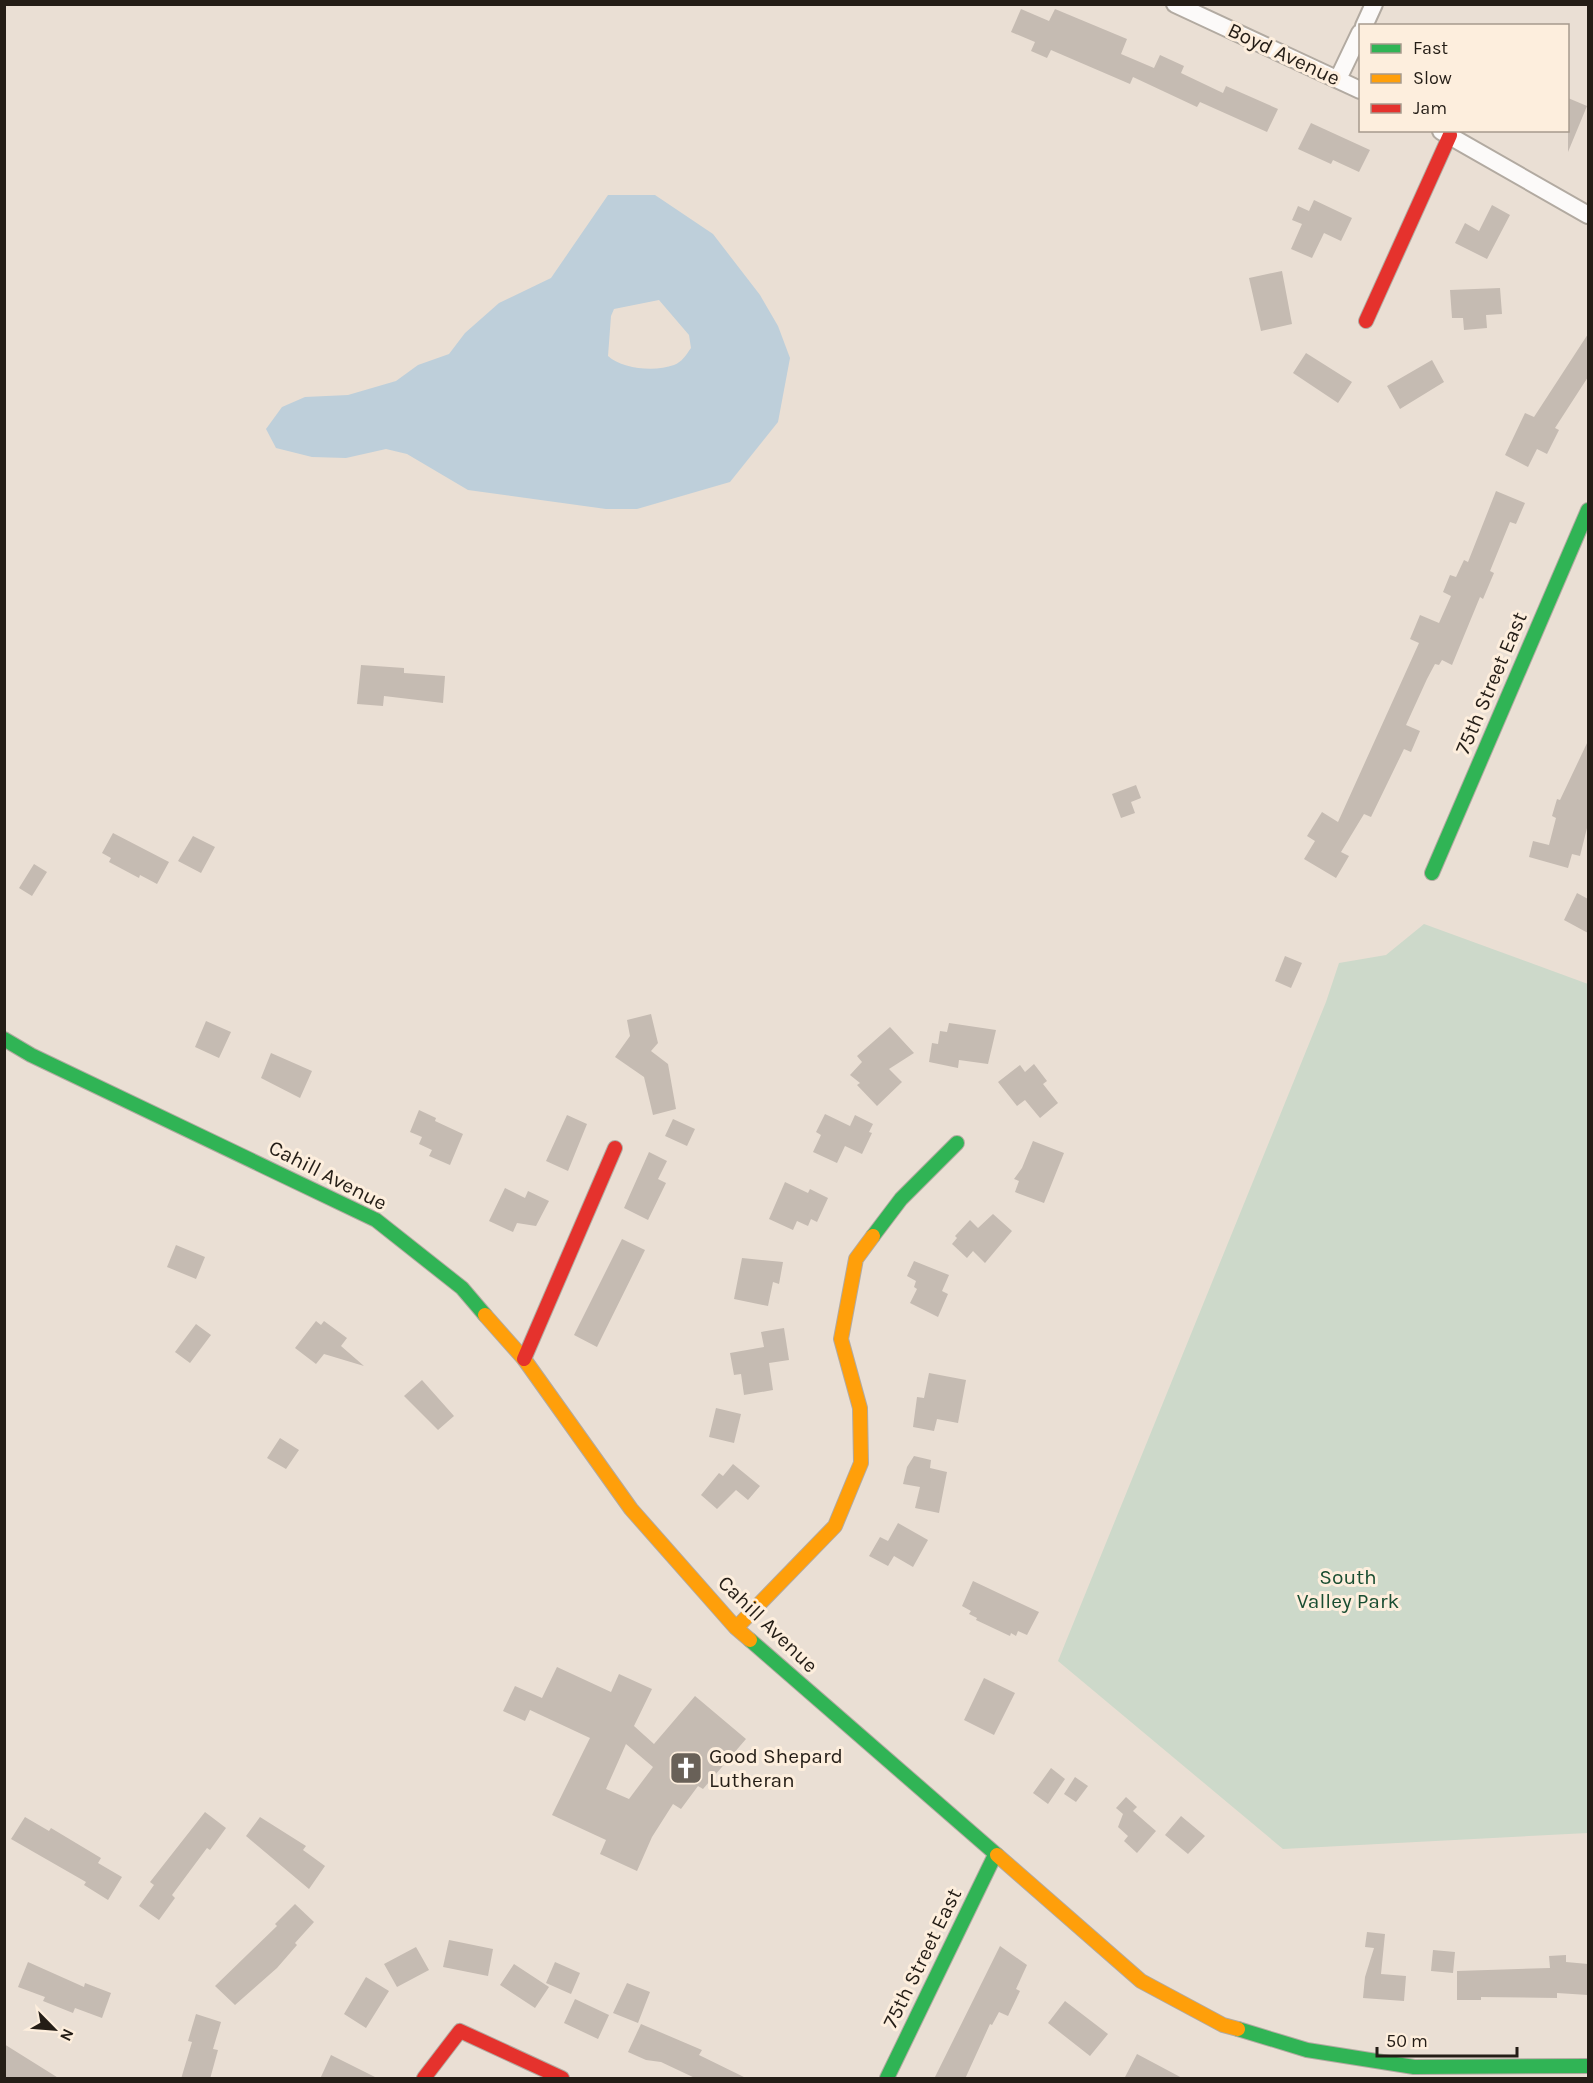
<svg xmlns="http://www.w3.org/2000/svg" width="1593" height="2083" font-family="Karla,sans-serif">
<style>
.green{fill:#cdd9ca}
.water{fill:#becfda;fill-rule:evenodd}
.building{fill:#c5bbb2;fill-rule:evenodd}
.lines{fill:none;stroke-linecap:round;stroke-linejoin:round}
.street-casing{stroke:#b2aaa1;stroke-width:20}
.fast-casing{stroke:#b2aaa1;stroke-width:16}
.slow-casing{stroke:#b2aaa1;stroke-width:16}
.jam-casing{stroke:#b2aaa1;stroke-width:16}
.street{stroke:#fcfaf9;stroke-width:16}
.fast{stroke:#30b455;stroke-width:14}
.slow{stroke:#ff9f0a;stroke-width:14}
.jam{stroke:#e5322d;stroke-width:14}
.labels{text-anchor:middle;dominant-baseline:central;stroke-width:6;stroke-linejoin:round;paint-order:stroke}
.street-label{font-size:21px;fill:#241d16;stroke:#fdeedd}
.park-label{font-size:21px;fill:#194d31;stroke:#fdeedd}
.poi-label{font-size:21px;fill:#241d16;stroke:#fdeedd;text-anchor:start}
</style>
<rect width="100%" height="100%" fill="#eadfd4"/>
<!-- green -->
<path class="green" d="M 1424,924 L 1588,984 L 1588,1833 L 1283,1849 L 1058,1661 L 1326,1002 L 1339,963 L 1386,955 Z"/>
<!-- water -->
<path class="water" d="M 608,195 L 655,195 L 713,234 L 760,295 L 778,326 L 790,358 L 778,422 L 730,482 L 637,509 L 606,509 L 468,490 L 407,454 L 386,449 L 346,458 L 312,457 L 276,448 L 266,429 L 282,407 L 305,397 L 348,395 L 396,381 L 418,365 L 449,354 L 465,333 L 499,303 L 551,278 ZM 659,300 L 689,335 L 691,348 C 686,355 682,362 674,365 C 655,372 622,369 608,356 L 611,316 L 614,309 Z"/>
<!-- building -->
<path class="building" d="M 1021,9 L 1049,21 L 1055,9 L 1127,39 L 1121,54 L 1154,68 L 1160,55 L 1184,66 L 1181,73 L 1223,93 L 1226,86 L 1278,109 L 1267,132 L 1200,102 L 1197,107 L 1133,77 L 1130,84 L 1051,50 L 1047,58 L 1031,51 L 1035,42 L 1011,32 Z
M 1568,98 L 1587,106 L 1568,152 Z
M 1311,123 L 1370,150 L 1359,172 L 1333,160 L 1331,164 L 1298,149 Z
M 1314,200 L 1352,218 L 1341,241 L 1324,233 L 1312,258 L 1291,249 L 1302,224 L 1292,220 L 1298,206 L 1309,211 Z
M 1492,205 L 1510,215 L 1487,259 L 1455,243 L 1465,223 L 1479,231 Z
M 1282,271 L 1292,324 L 1261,331 L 1249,278 Z
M 1500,288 L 1502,314 L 1486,315 L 1487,328 L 1464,330 L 1463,318 L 1452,318 L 1450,290 Z
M 1588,334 L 1588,377 L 1555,428 L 1559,430 L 1547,454 L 1537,449 L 1528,467 L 1505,455 L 1525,413 L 1534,417 Z
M 1306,353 L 1352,382 L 1338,403 L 1293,373 Z
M 1432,360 L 1444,382 L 1400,409 L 1387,386 Z
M 1496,491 L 1525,503 L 1516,524 L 1510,522 L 1490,571 L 1494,573 L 1483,599 L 1480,597 L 1452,665 L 1442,660 L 1439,665 L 1435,664 L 1427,679 L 1406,725 L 1420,731 L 1411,752 L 1404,749 L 1371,817 L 1364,814 L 1341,852 L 1349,856 L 1336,878 L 1304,859 L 1315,841 L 1307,836 L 1322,812 L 1338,822 L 1419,643 L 1410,639 L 1420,615 L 1439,623 L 1451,596 L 1443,592 L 1450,575 L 1456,577 L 1464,560 L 1468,562 Z
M 361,665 L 404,668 L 404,673 L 445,676 L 443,703 L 384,696 L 383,706 L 357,704 Z
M 1588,741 L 1588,824 L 1580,856 L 1572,854 L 1568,868 L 1529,857 L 1533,841 L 1549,845 L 1556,818 L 1552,816 L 1557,799 L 1560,800 Z
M 1136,785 L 1141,798 L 1131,802 L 1135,813 L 1121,818 L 1112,794 Z
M 113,833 L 169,862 L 157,884 L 140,875 L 139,878 L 109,862 L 111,858 L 102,853 Z
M 193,836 L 215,847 L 201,873 L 178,861 Z
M 34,864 L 47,872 L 32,896 L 19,888 Z
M 1577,893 L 1588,899 L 1588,933 L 1564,920 Z
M 1285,956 L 1302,963 L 1291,988 L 1275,981 Z
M 651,1014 L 658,1043 L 651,1051 L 668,1064 L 676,1109 L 653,1115 L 644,1077 L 615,1057 L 630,1036 L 627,1020 Z
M 206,1021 L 231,1032 L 219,1058 L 195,1047 Z
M 949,1023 L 996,1030 L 988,1064 L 959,1060 L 958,1068 L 929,1062 L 932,1043 L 938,1044 L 940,1031 L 947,1032 Z
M 890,1027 L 914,1053 L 889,1069 L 902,1082 L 877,1106 L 857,1085 L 860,1083 L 850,1075 L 862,1062 L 857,1056 Z
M 271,1053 L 312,1071 L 300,1098 L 261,1078 Z
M 1034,1064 L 1047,1081 L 1043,1084 L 1058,1103 L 1040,1118 L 1025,1100 L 1017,1106 L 998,1082 L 1020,1065 L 1025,1072 Z
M 419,1110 L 436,1118 L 435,1121 L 463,1134 L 450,1165 L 429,1156 L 432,1150 L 419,1144 L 422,1137 L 410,1132 Z
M 825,1114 L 850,1126 L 855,1115 L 873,1124 L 869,1132 L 872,1133 L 862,1154 L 845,1146 L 837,1163 L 813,1152 L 821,1135 L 816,1132 Z
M 567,1115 L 587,1124 L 568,1171 L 546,1161 Z
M 673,1119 L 695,1129 L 687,1146 L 665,1136 Z
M 1033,1141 L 1064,1153 L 1044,1203 L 1015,1192 L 1019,1181 L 1014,1179 L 1022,1168 Z
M 649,1152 L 667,1161 L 658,1179 L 666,1183 L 648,1220 L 624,1208 Z
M 785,1182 L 808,1193 L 810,1189 L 828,1198 L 817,1222 L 811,1219 L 808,1226 L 797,1221 L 793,1230 L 769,1219 Z
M 505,1188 L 525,1198 L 528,1191 L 549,1201 L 536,1226 L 517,1223 L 513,1232 L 489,1221 Z
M 993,1214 L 1012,1231 L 985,1263 L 973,1251 L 967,1258 L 952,1244 L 957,1238 L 955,1236 L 970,1220 L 978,1228 Z
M 622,1239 L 645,1250 L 597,1347 L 574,1335 Z
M 176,1245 L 205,1257 L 196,1279 L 167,1267 Z
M 742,1258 L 783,1262 L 779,1284 L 773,1282 L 768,1306 L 734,1299 Z
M 914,1261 L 949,1275 L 942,1291 L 948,1294 L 938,1317 L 910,1303 L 917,1289 L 914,1287 L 916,1281 L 907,1276 Z
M 316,1321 L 321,1325 L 324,1321 L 347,1338 L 341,1346 L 364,1366 L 324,1354 L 316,1364 L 295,1348 Z
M 196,1324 L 211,1335 L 190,1363 L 175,1352 Z
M 784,1328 L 789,1360 L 769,1363 L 773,1390 L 744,1395 L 741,1374 L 734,1375 L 730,1353 L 764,1347 L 761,1332 Z
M 929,1373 L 966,1380 L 958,1423 L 937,1419 L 934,1431 L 913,1427 L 917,1397 L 924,1398 Z
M 422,1380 L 454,1416 L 438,1430 L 404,1396 Z
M 716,1408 L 741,1414 L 734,1443 L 709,1437 Z
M 280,1438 L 299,1450 L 286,1469 L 267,1458 Z
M 914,1456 L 931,1460 L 930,1468 L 947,1472 L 939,1513 L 915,1508 L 920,1487 L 903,1484 L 907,1467 Z
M 733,1464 L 760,1486 L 748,1500 L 736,1490 L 717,1509 L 701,1495 L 719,1473 L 723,1476 Z
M 898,1523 L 928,1540 L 913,1567 L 894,1556 L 888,1566 L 869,1556 L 880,1537 L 888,1541 Z
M 973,1581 L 1039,1612 L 1027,1635 L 1018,1631 L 1016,1636 L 1011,1633 L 1010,1636 L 976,1620 L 977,1618 L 969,1614 L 971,1611 L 962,1606 Z
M 557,1667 L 611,1692 L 619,1674 L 652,1689 L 634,1726 L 654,1744 L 695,1696 L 746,1739 L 703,1789 L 698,1786 L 681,1809 L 673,1804 L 652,1837 L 637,1871 L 600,1854 L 606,1840 L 552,1815 L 590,1738 L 530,1710 L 525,1721 L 503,1711 L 515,1686 L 542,1698 ZM 626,1744 L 653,1767 L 629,1799 L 606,1789 Z
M 984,1678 L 1015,1693 L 994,1735 L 964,1720 Z
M 1051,1768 L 1065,1779 L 1048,1804 L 1033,1793 Z
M 1075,1777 L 1088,1786 L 1076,1802 L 1064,1794 Z
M 1126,1797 L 1137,1807 L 1133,1811 L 1156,1831 L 1137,1853 L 1124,1841 L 1128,1836 L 1118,1827 L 1123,1814 L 1116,1808 Z
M 205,1812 L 226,1828 L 210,1850 L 207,1848 L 172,1895 L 175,1898 L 159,1920 L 139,1906 L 154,1885 L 150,1882 Z
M 1181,1816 L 1205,1836 L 1188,1854 L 1165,1835 Z
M 25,1817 L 49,1831 L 51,1828 L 101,1858 L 98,1863 L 122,1877 L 108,1900 L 84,1885 L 86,1882 L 11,1839 Z
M 260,1817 L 306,1846 L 303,1850 L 325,1866 L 309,1889 L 246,1836 Z
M 295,1904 L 314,1922 L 295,1943 L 297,1945 L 277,1968 L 235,2005 L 215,1986 L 277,1926 L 275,1924 Z
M 1367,1932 L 1385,1934 L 1381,1974 L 1406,1976 L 1404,2001 L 1363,1998 L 1365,1977 L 1374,1948 L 1365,1947 Z
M 449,1940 L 493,1949 L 488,1976 L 443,1967 Z
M 1000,1946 L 1027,1965 L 1016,1989 L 1020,1991 L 1008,2016 L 999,2012 L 992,2025 L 990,2024 L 965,2079 L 934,2079 Z
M 416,1947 L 429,1970 L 397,1987 L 384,1964 Z
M 1433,1950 L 1455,1952 L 1453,1973 L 1431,1971 Z
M 1566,1955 L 1566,1962 L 1588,1964 L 1588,1995 L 1557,1993 L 1557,1998 L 1481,1997 L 1481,2000 L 1457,2000 L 1457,1971 L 1550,1968 L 1549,1956 Z
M 28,1962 L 84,1987 L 85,1983 L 111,1993 L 102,2018 L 75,2008 L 73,2013 L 43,2001 L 45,1997 L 18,1987 Z
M 555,1962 L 580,1973 L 571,1994 L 546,1983 Z
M 514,1964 L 549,1987 L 535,2008 L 500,1985 Z
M 366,1977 L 389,1991 L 366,2028 L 344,2014 Z
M 627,1983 L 650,1992 L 638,2023 L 613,2013 Z
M 575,1999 L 609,2015 L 598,2039 L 564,2023 Z
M 1065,2001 L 1108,2034 L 1090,2056 L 1048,2023 Z
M 196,2014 L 221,2022 L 213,2049 L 218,2050 L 210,2079 L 181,2079 L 192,2042 L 188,2041 Z
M 641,2024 L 702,2050 L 699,2055 L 748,2079 L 697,2079 L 661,2062 L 646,2060 L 628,2052 Z
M 4,2044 L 60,2079 L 4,2079 Z
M 1137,2054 L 1184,2079 L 1124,2079 Z
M 331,2055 L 379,2079 L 320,2079 Z"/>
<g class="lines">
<!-- street casing -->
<g class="street-casing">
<path id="street" d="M 1175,4 L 1360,90
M 1364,26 L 1374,4
M 1338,79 L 1360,33
M 1441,131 L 1588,215"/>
</g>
<!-- fast casing -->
<g class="fast-casing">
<path id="fast" d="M 1432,873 L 1588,510
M 4,1039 L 31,1055 L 376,1220 L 462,1288 L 485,1315
M 873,1236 L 901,1199 L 957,1143
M 750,1640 L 997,1855
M 1238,2029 L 1307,2050 L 1414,2067 L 1588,2066
M 887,2078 L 995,1855"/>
</g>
<!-- slow casing -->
<g class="slow-casing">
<path id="slow" d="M 485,1315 L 524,1359 L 631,1509 L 736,1628 L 750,1640
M 736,1628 L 835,1526 L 861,1463 L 860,1408 L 841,1339 L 856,1259 L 873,1236
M 997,1855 L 1141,1981 L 1223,2025 L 1238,2029"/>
</g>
<!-- jam casing -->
<g class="jam-casing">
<path id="jam" d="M 1366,321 L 1450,135
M 524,1359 L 615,1148
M 424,2078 L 460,2031 L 562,2078"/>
</g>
<!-- street -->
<use href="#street" class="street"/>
<!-- fast -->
<use href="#fast" class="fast"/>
<!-- slow -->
<use href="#slow" class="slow"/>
<!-- jam -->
<use href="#jam" class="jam"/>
</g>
<!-- icons -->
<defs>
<g id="church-square" transform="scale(1.725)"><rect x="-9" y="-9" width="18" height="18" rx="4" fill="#696158" stroke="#fdeedd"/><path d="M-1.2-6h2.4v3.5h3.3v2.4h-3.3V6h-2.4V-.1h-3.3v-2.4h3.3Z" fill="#fff"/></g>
</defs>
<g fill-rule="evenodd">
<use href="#church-square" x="686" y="1768"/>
</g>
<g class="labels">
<!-- street labels -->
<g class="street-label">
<text transform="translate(1284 54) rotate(25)">Boyd Avenue</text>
<text transform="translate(1491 683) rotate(-67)">75th Street East</text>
<text transform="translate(328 1175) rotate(27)">Cahill Avenue</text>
<text transform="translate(768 1624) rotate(44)">Cahill Avenue</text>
<text transform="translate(922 1958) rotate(-64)">75th Street East</text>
</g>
<!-- park labels -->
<g class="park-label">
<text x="1348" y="1577">South<tspan x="1348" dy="24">Valley Park</tspan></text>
</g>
<!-- poi labels -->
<g class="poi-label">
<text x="709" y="1756">Good Shepard<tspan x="709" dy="24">Lutheran</tspan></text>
</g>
</g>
<!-- border -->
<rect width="1593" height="2083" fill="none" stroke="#241d16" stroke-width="12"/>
<!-- legend -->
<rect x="1359" y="24" width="210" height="108" fill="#fdeedd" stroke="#a69a8d" stroke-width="1.5"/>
<rect x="1371" y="44" width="30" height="9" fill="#30b455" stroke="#a69a8d" stroke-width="1.5"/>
<text x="1413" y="54" font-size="18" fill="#241d16">Fast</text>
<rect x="1371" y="74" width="30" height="9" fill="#ff9f0a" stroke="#a69a8d" stroke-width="1.5"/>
<text x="1413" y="84" font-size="18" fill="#241d16">Slow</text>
<rect x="1371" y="104" width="30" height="9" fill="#e5322d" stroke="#a69a8d" stroke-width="1.5"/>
<text x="1413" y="114" font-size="18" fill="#241d16">Jam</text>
<!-- north arrow -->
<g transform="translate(54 2029) rotate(115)" stroke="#fdeedd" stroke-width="4.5" paint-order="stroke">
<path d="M0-4.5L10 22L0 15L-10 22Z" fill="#241d16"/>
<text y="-9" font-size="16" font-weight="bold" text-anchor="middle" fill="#241d16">N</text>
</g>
<!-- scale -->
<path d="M1377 2047v9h140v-9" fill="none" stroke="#241d16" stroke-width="3"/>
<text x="1386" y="2047" font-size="18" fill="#241d16" stroke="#fdeedd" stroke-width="4.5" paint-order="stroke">50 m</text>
</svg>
